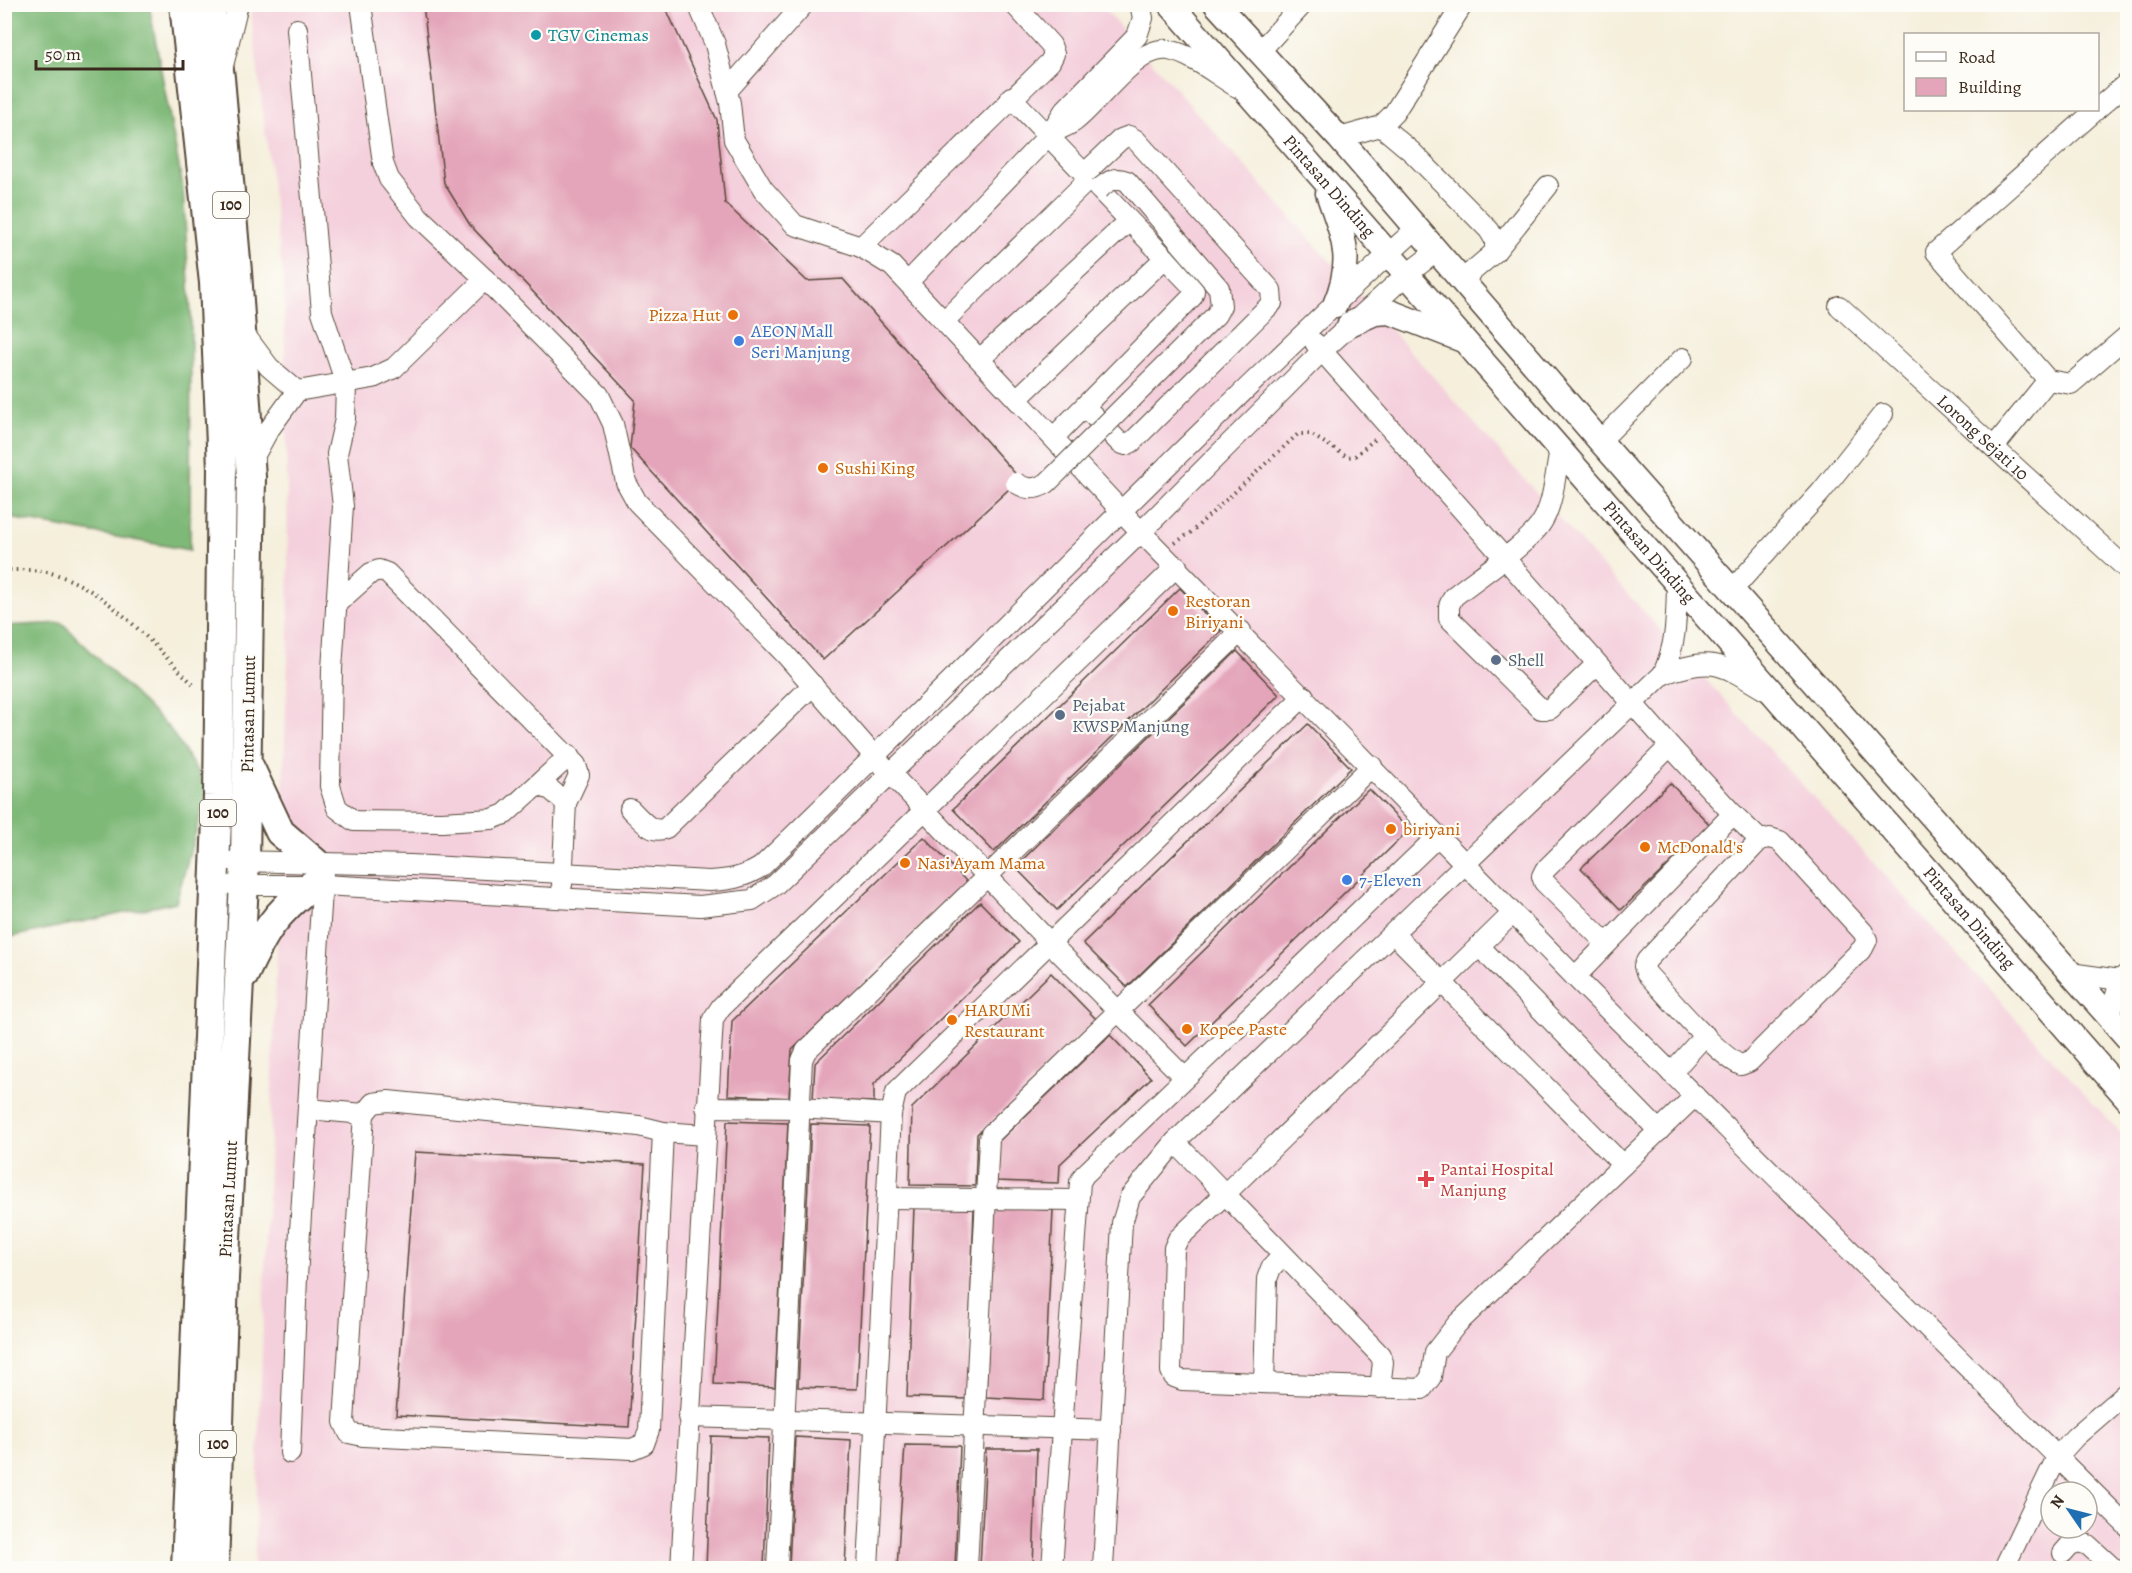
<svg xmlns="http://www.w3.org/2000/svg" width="2132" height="1573" font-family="Alegreya,serif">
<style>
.built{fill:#f4cfdc;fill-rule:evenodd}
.forest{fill:#7fb978;stroke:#5d724b;stroke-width:1.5}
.building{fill:#e4a5ba}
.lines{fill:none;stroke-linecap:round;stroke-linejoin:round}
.minor-casing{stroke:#57483a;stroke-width:22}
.major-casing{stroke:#57483a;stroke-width:27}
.highway-casing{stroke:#57483a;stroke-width:32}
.path{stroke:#57483a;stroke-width:4;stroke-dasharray:1.5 4.5;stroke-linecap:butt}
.minor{stroke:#fff;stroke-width:20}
.major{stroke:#fff;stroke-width:24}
.highway{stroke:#fff;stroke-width:28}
.minor-bridge-casing{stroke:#57483a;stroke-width:22;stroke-linecap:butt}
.minor-bridge{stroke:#fff;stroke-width:20}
.culture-dot{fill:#0f9aa8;stroke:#fdfcf7;stroke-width:2}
.food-dot{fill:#e8710a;stroke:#fdfcf7;stroke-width:2}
.shop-dot{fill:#3f7fe0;stroke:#fdfcf7;stroke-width:2}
.service-dot{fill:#5c6f8a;stroke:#fdfcf7;stroke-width:2}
.health-dot{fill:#e0444e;stroke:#fdfcf7;stroke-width:2}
.labels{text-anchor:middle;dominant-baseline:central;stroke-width:4.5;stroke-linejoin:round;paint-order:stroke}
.shield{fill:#fdfcf7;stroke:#75695f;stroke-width:1.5}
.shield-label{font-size:16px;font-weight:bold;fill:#3b2a1e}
.culture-label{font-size:18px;fill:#0d838f;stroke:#fdfcf7;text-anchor:start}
.street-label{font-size:18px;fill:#3b2a1e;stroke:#fdfcf7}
.food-label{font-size:18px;fill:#c56008;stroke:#fdfcf7;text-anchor:start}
.shop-label{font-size:18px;fill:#366cbe;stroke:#fdfcf7;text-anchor:start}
.service-label{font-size:18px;fill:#4e5e75;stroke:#fdfcf7;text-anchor:start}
.health-label{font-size:18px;fill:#be3a42;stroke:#fdfcf7;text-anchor:start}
</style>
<rect width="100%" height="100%" fill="#fdfcf7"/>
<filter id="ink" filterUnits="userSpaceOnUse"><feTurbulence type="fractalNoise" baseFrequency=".0167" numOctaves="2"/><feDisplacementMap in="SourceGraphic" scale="12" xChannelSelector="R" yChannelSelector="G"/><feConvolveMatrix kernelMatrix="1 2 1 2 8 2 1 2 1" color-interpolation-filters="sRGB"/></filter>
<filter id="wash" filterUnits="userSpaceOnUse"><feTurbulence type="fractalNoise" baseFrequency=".008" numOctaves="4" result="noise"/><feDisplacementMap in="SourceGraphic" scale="24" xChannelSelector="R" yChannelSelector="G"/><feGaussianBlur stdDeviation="1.35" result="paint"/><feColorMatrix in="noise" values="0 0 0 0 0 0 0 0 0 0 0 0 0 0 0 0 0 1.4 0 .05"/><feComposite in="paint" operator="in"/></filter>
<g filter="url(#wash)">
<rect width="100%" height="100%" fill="#f5efdc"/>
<!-- built -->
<path class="built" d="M 250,5 L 1101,5 L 1602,566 L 2127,1140 L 2127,1568 L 254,1568 L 289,630 L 284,286 ZM 2051,1492 L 2087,1492 L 2087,1528 L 2051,1528 Z"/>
<!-- forest -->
<path class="forest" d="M 5,5 L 149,5 L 183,188 L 191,315 L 190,550 L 5,517 Z
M 62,623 L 170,729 L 208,788 L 176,902 L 5,938 L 4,626 Z"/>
<g id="blocks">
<!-- building -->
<path class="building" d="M 423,4 L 664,4 L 717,120 L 725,203 L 807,281 L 843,279 L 1020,479 L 823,660 L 630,448 L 635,400 L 470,225 L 444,183 Z
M 1180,588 L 1221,631 L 994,852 L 953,809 Z
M 1237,651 L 1279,695 L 1057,910 L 1015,867 Z
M 1308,724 L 1351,768 L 1127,987 L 1083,943 Z
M 1670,783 L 1710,825 L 1621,910 L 1581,868 Z
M 1369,789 L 1409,830 L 1187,1046 L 1148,1005 Z
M 924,837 L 967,882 L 792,1050 L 789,1098 L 728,1095 L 732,1021 Z
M 980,902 L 1019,942 L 874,1084 L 874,1102 L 813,1100 L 815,1063 Z
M 1051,973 L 1096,1019 L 977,1134 L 975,1186 L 910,1185 L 912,1108 Z
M 1110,1035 L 1151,1078 L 1060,1164 L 1059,1183 L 996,1181 L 998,1142 Z
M 727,1121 L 788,1123 L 775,1387 L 714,1384 Z
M 811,1124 L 870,1126 L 857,1389 L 798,1387 Z
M 415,1152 L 645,1164 L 629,1427 L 396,1415 Z
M 914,1207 L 974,1209 L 967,1399 L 907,1397 Z
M 994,1208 L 1053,1210 L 1044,1400 L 986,1397 Z
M 711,1436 L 769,1438 L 764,1568 L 706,1568 Z
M 795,1437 L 851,1440 L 845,1568 L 789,1568 Z
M 905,1445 L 960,1446 L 955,1568 L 897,1568 Z
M 986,1449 L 1037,1449 L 1033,1568 L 980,1568 Z"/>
</g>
</g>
<g filter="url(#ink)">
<use href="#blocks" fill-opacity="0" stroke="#57483a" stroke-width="1.5"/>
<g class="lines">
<!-- minor casing -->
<g class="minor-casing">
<g id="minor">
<path d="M 361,4 L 383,163 L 389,179 L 419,217 L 485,279 L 599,395 L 613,424 L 626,482 L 637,502 L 786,655 L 875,757 L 1051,944 L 1184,1077"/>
<path d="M 698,4 L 715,44 L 730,103 L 734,140 L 763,189 L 795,225 L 861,247 L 892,266 L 1141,532 L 1438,836 L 1084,1175 L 1080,1182 L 1052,1568"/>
<path d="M 297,29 L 322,312 L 346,384 L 345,419 L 337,454 L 343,506 L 332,669 L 330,786 L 337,808 L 354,821 L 442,822 L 492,819 L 505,814 L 569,756"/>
<path d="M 1259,52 L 1303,4"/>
<path d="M 223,66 L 238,4"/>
<path d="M 727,91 L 804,4"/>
<path d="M 1011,97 L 1192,286 L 1194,291 L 1192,297 L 1054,437"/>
<path d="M 2098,108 L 2128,82"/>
<path d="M 2096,110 L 1936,252 L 2048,380 L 2071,384 L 2128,335"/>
<path d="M 1381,126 L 1412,152 L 1489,230 L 1495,240 L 1495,252 L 1462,280"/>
<path d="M 1051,134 C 1059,129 1068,126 1075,121 C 1099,103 1137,45 1168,50 C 1192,54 1216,75 1237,87"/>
<path d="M 1339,138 L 1381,126 L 1394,113 L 1463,4"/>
<path d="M 861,247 L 1050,62 L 1054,54 L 1051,45 L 1014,4"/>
<path d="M 1495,252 L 1548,186"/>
<path d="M 908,282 L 1049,135 L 1064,111 L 1137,36 L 1143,18 L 1140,4"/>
<path id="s1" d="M 1839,306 L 2128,570"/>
<path d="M 944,321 L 1090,178"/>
<path d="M 242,331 L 269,367 L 297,391"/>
<path d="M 1315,343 L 1670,746"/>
<path d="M 980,359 L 1128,222"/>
<path d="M 1018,398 L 1165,258"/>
<path d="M 1085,407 L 1120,443 L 1126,445 L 1132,442 L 1272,303 L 1271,290 L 1136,140 L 1129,136 L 1121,139 L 1085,173"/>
<path d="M 1600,441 L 1683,358"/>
<path d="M 1994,447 L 2048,380"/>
<path d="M 1560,451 C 1555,473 1554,503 1542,522 C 1529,544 1475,579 1453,597 L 1449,606 L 1449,618 L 1541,709 L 1550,709 L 1597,664"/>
<path d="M 251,462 L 268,431 L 297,391 L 373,378 L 394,368 L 485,279"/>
<path d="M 1732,590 L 1821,492 L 1883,414"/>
<path d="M 336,604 L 371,573 L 379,570 L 387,573 L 576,765 L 579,775 L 566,803 L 551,790 L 538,785"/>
<path d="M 1663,674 C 1714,656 1721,664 1765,690"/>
<path d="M 630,809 C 641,819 651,835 666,828 L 813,685"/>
<path d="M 1733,814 L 1760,840"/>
<path d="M 1438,836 L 1575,977 L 2128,1527"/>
<path d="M 1770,838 L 1780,841 L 1863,932 L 1867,940 L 1863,948 L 1749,1062 L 1741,1065 C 1719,1057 1666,994 1646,973 L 1644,966 L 1647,960 L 1760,840 Z"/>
<path d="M 234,861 L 411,865 L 709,881 C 729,880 743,878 761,867 C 981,655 1192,433 1417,228"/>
<path d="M 233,885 L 323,885 L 700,906 L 752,900 L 775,885 L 1141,532 L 1322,351 L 1406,275 L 1437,251"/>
<path d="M 562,885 L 566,803"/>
<path d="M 1394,934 L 1623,1165"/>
<path d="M 1479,946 L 1659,1131"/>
<path d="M 2070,973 L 2120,980"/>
<path d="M 1575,977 L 1733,814 L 1670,746 L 1545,870 L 1542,876 L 1544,882 L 1607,944"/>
<path d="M 2110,1018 L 2120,980 L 2128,973"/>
<path d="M 1671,1073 L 1705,1035"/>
<path d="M 706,1107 L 800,1108 L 891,1114"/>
<path d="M 308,1109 L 364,1114 L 373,1103 L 388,1101 L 639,1126 L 663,1132 L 705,1135"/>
<path d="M 364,1114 L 344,1422 L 349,1433 L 363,1436 L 632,1449 L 644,1444 L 649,1430 L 663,1132"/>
<path d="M 1175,1142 L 1225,1194 L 1513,913"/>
<path d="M 887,1198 L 1078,1200"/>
<path d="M 1264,1383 L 1267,1279 L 1271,1268 L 1283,1255"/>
<path d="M 1380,1388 L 1383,1362 L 1380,1355 L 1225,1194 L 1178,1239 L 1174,1248 L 1171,1371 L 1174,1377 L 1182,1380 C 1262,1383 1342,1386 1422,1389 L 1431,1377 L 1435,1352 L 1457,1324 L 1695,1096"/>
<path d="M 688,1417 L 1111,1430"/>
<path d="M 290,1453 L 297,1277 L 323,875"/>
<path d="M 2063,1553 L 2070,1545 L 2079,1542 L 2088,1545 L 2113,1568"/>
<path d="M 681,1568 L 713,1019 L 721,1007 L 1177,566"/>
<path d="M 777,1568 L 802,1060 L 806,1051 L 1241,631"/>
<path d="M 868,1568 L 891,1114 L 896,1092 L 1304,696"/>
<path d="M 967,1568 L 989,1139 L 991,1134 L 1372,766"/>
<path d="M 1103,1568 L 1122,1223 L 1130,1197 L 1175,1142 L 1663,674 C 1677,642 1676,619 1677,585"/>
<path d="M 2004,1568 L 2057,1457 L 2075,1437 L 2128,1391"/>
</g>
</g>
<!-- major casing -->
<g class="major-casing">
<g id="major">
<path id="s2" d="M 1170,4 L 2128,1099"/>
<path d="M 1216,4 L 1339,138 L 1600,441 L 2128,1038"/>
<path d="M 1328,193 C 1343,238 1355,258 1335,305"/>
<path d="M 1350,324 L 1375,313 L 1390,312 L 1460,339"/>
</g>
</g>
<!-- highway casing -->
<g class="highway-casing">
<path id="highway" d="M 184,4 L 214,283 L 222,468 L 218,796 L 186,1568
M 210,4 L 220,78 L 237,272 L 251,477 L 245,862 L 224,1278 L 214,1568
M 250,768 L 280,832 L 316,863
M 244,975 C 264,932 274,914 312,885"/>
</g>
<!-- path -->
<path class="path" d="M 1175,543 L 1190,533 L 1298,434 L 1310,434 L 1348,457 L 1355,456 L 1376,438
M 4,570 C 19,570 37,569 51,573 C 109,589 154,647 196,687"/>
<!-- minor -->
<use href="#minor" class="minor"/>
<!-- major -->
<use href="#major" class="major"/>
<!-- highway -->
<use href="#highway" class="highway"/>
<!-- minor-bridge casing -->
<g class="minor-bridge-casing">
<path id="minor-bridge" d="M 1016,483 C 1027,490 1035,490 1047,483 L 1216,315 L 1221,306 L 1219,288 L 1127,181 C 1114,176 1109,181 1099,189"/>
</g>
<!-- minor-bridge -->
<use href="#minor-bridge" class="minor-bridge"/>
</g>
</g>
<!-- markers -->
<circle class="culture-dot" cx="536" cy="35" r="6"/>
<g class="food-dot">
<circle cx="733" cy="315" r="6"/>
<circle cx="823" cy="468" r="6"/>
<circle cx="1173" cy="611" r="6"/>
<circle cx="1391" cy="829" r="6"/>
<circle cx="1645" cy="847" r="6"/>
<circle cx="905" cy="863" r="6"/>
<circle cx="952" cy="1020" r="6"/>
<circle cx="1187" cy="1029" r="6"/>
</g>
<g class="shop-dot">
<circle cx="739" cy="341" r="6"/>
<circle cx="1347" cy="880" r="6"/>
</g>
<g class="service-dot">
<circle cx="1496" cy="660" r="6"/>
<circle cx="1060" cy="715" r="6"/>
</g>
<path class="health-dot" d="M1423 1170h6v6h6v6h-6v6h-6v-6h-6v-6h6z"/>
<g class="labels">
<!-- shield labels -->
<g class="shield">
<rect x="213" y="192" width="36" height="26" rx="4.5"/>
<rect x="200" y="800" width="36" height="26" rx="4.5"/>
<rect x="200" y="1431" width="36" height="26" rx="4.5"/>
</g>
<g class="shield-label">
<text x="231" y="205">100</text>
<text x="218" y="813">100</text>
<text x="218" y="1444">100</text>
</g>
<!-- culture labels -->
<g class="culture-label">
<text x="548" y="35">TGV Cinemas</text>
</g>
<!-- street labels -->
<g class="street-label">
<text stroke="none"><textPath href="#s2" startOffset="242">Pintasan Dinding</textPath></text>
<text stroke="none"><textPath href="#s1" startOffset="195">Lorong Sejati 10</textPath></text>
<text stroke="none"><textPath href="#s2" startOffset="728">Pintasan Dinding</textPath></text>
<text transform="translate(248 714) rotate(-89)">Pintasan Lumut</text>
<text stroke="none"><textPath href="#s2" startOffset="1214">Pintasan Dinding</textPath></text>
<text transform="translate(228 1199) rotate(-87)">Pintasan Lumut</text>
</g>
<!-- food labels -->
<g class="food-label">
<text x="721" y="315" text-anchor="end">Pizza Hut</text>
<text x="835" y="468">Sushi King</text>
<text x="1185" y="601">Restoran<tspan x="1185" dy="21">Biriyani</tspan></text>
<text x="1403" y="829">biriyani</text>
<text x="1657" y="847">McDonald's</text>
<text x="917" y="863">Nasi Ayam Mama</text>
<text x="964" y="1010">HARUMi<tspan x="964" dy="21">Restaurant</tspan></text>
<text x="1199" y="1029">Kopee Paste</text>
</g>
<!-- shop labels -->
<g class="shop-label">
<text x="751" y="331">AEON Mall<tspan x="751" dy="21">Seri Manjung</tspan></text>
<text x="1359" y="880">7-Eleven</text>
</g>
<!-- service labels -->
<g class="service-label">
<text x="1508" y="660">Shell</text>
<text x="1072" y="705">Pejabat<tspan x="1072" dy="21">KWSP Manjung</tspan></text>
</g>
<!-- health labels -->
<g class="health-label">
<text x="1440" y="1169">Pantai Hospital<tspan x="1440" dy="21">Manjung</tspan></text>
</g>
</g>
<!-- margin -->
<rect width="2132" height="1573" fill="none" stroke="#fdfcf7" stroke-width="24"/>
<!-- legend -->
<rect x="1904" y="33" width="195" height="78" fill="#fdfcf7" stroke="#afa8a0" stroke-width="1.5"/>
<rect x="1916" y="52" width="30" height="9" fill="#ffffff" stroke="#afa8a0" stroke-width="1.5"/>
<text x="1958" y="63" font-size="18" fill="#3b2a1e">Road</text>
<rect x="1916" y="78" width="30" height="18" fill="#e4a5ba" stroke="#afa8a0" stroke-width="1.5"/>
<text x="1958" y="93" font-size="18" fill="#3b2a1e">Building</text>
<!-- north arrow -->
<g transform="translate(2069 1510) rotate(305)"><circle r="28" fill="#fdfcf7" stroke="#afa8a0" stroke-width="1.5"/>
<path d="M0-4.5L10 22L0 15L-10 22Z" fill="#1f6fb2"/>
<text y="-9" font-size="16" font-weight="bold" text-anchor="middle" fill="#3b2a1e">N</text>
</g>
<!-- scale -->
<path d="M36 60v9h147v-9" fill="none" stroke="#3b2a1e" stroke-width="3"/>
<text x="45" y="60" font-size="18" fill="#3b2a1e" stroke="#fdfcf7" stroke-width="4.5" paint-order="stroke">50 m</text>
</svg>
